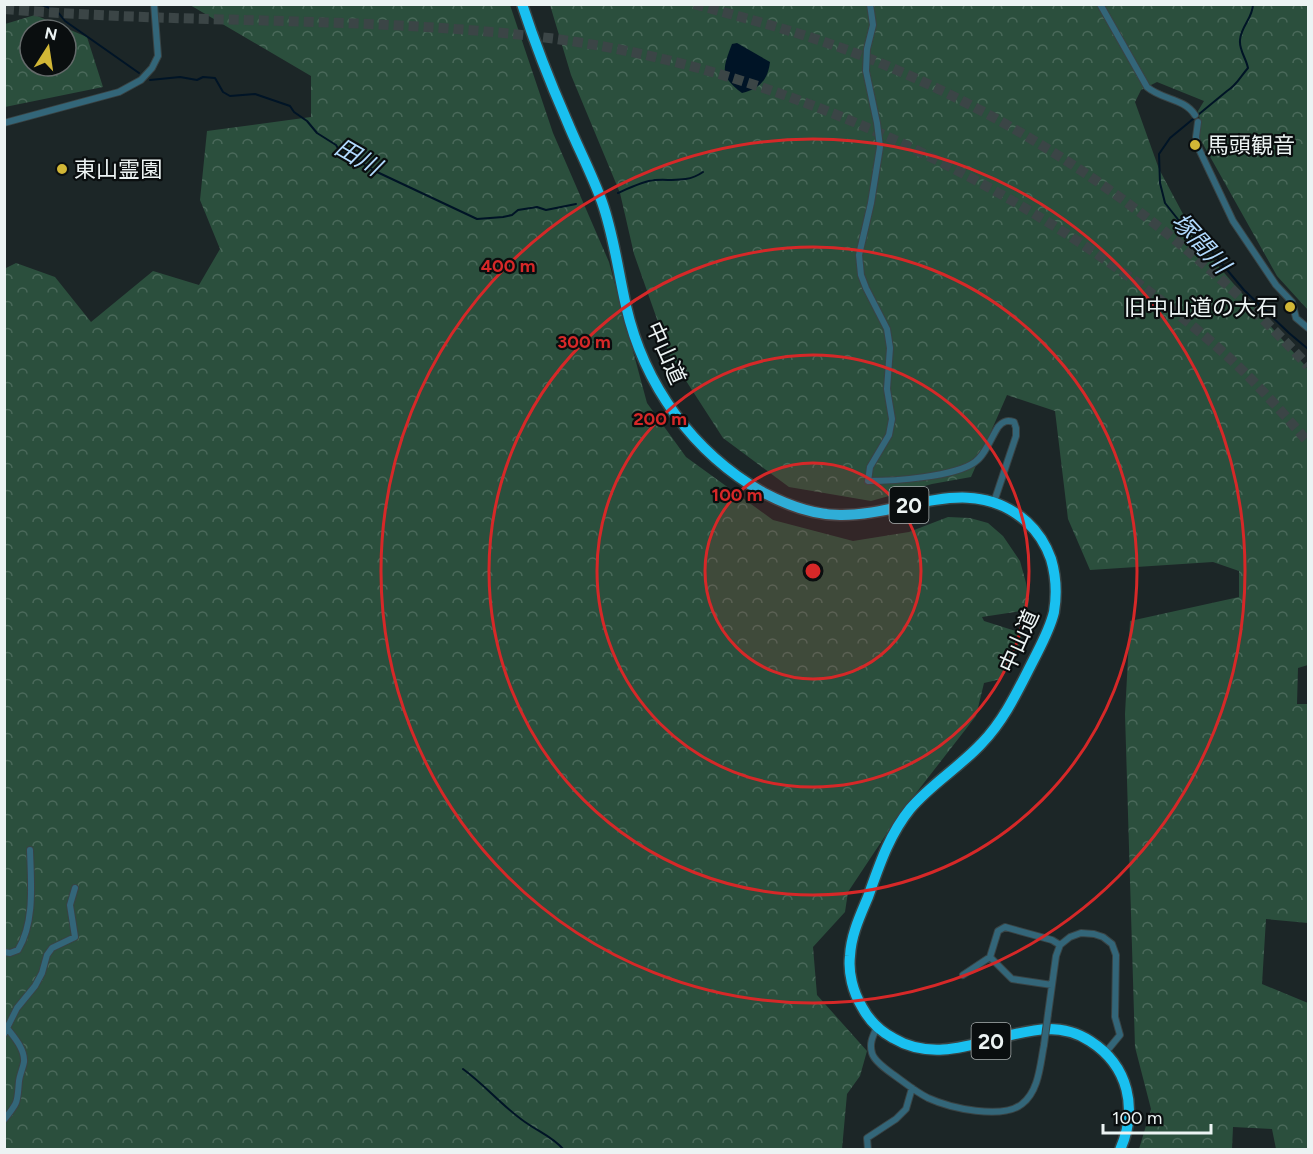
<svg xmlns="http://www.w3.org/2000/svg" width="1313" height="1154" font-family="Figtree,'Noto Sans JP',sans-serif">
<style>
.forest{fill:url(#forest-crowns);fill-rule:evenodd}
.water{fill:#001426}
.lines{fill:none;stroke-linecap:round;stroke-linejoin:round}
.stream{stroke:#001426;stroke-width:2}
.highway-tunnel{stroke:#3b4546;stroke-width:10;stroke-dasharray:10 5;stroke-linecap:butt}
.street-casing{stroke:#394344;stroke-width:8}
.highway-casing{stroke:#394344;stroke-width:13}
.street{stroke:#336679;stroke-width:6}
.highway{stroke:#19c0f0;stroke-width:10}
.street-bridge-casing{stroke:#394344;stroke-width:8;stroke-linecap:butt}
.street-bridge{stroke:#336679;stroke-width:6}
.ring{fill:none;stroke:#d62828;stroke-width:3}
.poi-dot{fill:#d2b736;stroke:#0a0e0f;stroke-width:2}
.labels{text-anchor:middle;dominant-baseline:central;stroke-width:4.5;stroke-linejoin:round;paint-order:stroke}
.shield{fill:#0a0e0f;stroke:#a8aeaf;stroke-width:1.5}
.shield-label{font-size:21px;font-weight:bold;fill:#ecf3f3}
.poi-label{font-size:22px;fill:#ecf3f3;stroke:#0a0e0f;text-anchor:start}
.street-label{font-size:22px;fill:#ecf3f3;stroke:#0a0e0f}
.water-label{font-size:24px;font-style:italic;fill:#b1d9fd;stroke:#0a0e0f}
.centre{fill:#d62828;stroke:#0a0e0f;stroke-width:3}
.ring-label{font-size:18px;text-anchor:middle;font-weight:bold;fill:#d62828;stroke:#0a0e0f;stroke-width:4.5;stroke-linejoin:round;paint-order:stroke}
</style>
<defs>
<pattern id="forest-crowns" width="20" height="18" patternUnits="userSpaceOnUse" patternTransform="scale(1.5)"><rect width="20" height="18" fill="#2b4f3d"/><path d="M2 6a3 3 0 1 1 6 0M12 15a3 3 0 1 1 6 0" fill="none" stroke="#4a695a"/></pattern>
</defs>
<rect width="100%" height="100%" fill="#1c2627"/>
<!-- forest -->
<path class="forest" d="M 190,5 L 510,5 L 553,133 L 609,262 L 647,403 L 686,457 L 773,520 L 853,541 L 909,532 L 948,517 L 970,518 L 988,523 L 1003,536 L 1020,561 L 1026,583 L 1029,600 L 1028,606 L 1021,611 L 982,617 L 984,621 L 1019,632 L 1022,639 L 1014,658 L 1001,679 L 984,683 L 976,716 L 899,815 L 848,892 L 845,912 L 813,947 L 817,995 L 867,1051 L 860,1076 L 847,1094 L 842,1149 L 5,1149 L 4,269 L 16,263 L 55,277 L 91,322 L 153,271 L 199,285 L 220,249 L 200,200 L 207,131 L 311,117 L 311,76 Z
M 550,5 L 1308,5 L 1308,310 L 1277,276 L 1199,137 L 1201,125 L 1198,111 L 1204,101 L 1157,82 L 1141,90 L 1135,102 L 1159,169 L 1199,244 L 1308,369 L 1308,665 L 1298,668 L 1297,704 L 1308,704 L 1308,923 L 1266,919 L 1262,984 L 1308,1003 L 1308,1149 L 1276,1149 L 1272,1129 L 1233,1127 L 1232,1149 L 1139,1149 L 1151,1109 L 1135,1047 L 1125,714 L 1130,621 L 1239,597 L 1239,571 L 1213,562 L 1090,570 L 1068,519 L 1055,411 L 1007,395 L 971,477 L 932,484 L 871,501 L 789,487 L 723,438 L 670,356 L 634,254 L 620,193 L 571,75 Z
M 35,15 L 87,37 L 103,87 L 5,107 L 5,24 ZM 30,30 L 66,30 L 66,66 L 30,66 Z"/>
<!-- water -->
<path class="water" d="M 737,43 L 770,62 C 768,79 760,89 742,93 C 720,76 722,70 732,44 Z"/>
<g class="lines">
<!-- stream -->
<path class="stream" d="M 40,4 L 57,11 L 65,21 L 139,73
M 1253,4 C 1253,18 1241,26 1240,40 C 1239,50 1246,58 1248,68 C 1240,77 1237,85 1227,91 L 1170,138 L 1159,154 L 1160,183 L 1165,203 L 1184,227 L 1213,253 L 1244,290 L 1289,333 L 1308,349
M 150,80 L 180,77 L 197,80 L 203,77 L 215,78 L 223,92 L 230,96 L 255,94 L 290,106 L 294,112 L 307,121 L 317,133 L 336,145 L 339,150 L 377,172 L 477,219 L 503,217 L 512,215 L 518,210 L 537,207 L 546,210 L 576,204
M 618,193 C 629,188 643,181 655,180 C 673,179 687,183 703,172
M 463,1069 C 485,1085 503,1107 525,1122 C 539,1132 553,1137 564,1150"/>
<!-- highway-tunnel -->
<path class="highway-tunnel" d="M 694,4 C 748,19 803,33 855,53 C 1029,120 1183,229 1308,366
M 4,9 C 183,24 362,16 540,37 C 783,65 1043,191 1225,354 C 1255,381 1282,412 1308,442"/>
<!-- street casing -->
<g class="street-casing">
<path id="street" d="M 870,4 L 873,25 L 867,49 L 866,71 L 877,123 L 880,147 L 871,203 L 859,255 L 861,275 L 866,288 L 887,329 L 890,348 L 887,389 L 892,419 L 889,435 L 870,467 L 868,481 C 893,481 955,477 975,462 C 985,455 991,438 998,427 C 1003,421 1007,420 1014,422 L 1016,428 L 1016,436 L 994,502
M 1100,4 L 1147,87 C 1162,100 1184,98 1195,115
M 1198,122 L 1196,137 L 1198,147 L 1233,221 L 1276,285 L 1292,302 L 1296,318 L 1308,328
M 4,123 L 119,92 L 141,80 L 152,68 L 158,56 L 154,4
M 4,952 L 10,953 L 18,950 C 35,922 31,883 30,850
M 990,957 L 1012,979 L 1052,985
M 963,975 L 990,957 L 998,931 L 1005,927 L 1052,940 L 1060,945
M 1048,1014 L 1056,956 L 1060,945 L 1070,937 L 1081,933 L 1094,934 L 1103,937 L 1112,944 L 1116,955 L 1115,1017 L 1120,1035 L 1106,1052
M 877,1027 C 873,1036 869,1043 872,1053 C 874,1061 887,1070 894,1075 C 905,1083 916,1092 928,1098 C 950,1108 1002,1120 1022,1104 C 1039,1091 1040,1065 1044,1045
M 4,1034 L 17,1008 L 35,986 L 42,973 L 47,955 L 52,948 L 75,937 L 70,905 L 75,888
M 4,1120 C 19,1101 17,1103 19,1081 C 20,1074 23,1068 24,1062 C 25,1049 14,1037 7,1028
M 868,1150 L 867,1138 L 896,1119 L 906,1109 L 912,1088"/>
</g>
<!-- highway casing -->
<g class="highway-casing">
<path id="highway" d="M 522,4 C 535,44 550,82 567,121 C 578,148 592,174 602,202 C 614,236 618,271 626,306 C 644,385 693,453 764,493 C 787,505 813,515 840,515 C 905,516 970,471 1027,522 C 1038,532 1046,545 1051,559 C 1056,576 1057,594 1054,612 C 1050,629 1041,645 1033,661 C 1018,690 1005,719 982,743 C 960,767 931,784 910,809 C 889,835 879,866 868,897 C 860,916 851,935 850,956 C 848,973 853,992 862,1007 C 869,1020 880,1031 893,1038 C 943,1068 996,1031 1048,1029 C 1063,1029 1078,1033 1090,1041 C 1129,1066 1138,1109 1120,1150"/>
</g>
<!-- street -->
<use href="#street" class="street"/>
<!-- highway -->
<use href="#highway" class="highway"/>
<!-- street-bridge casing -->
<g class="street-bridge-casing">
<path id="street-bridge" d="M 1044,1045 L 1048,1014"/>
</g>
<!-- street-bridge -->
<use href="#street-bridge" class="street-bridge"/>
</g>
<!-- distance rings -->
<circle cx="813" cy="571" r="108" fill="#d62828" fill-opacity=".12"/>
<g class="ring">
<circle cx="813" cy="571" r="108"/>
<circle cx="813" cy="571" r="216"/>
<circle cx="813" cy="571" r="324"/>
<circle cx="813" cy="571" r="432"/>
</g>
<!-- markers -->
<g class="poi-dot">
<circle cx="1195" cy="145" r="6"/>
<circle cx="62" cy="169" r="6"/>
<circle cx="1290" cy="307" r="6"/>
</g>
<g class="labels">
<!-- shield labels -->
<g class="shield">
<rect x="889.5" y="487" width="39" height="36" rx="4.5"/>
<rect x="971.5" y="1023" width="39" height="36" rx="4.5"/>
</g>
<g class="shield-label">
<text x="909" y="505">20</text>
<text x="991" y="1041">20</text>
</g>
<!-- poi labels -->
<g class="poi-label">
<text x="1207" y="145">馬頭観音</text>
<text x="74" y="169">東山霊園</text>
<text x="1278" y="307" text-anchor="end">旧中山道の大石</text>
</g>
<!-- street labels -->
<g class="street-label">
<text transform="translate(666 353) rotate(66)">中山道</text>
<text transform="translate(1019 641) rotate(-66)">中山道</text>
</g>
<!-- water labels -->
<g class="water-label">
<text transform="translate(358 157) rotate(30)">田川</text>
<text transform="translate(1201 243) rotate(47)">塚間川</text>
</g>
</g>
<circle cx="813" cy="571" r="9" class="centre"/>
<g class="ring-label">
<text x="508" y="272">400 m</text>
<text x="584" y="348">300 m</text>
<text x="660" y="425">200 m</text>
<text x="737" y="501">100 m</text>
</g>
<!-- border -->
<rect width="1313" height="1154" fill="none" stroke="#ecf3f3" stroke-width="12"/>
<!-- north arrow -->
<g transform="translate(48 48) rotate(12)"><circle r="28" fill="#0a0e0f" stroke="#646a6a" stroke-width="1.5"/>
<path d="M0-4.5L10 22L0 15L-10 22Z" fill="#d2b736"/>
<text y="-9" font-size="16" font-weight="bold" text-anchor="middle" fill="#ecf3f3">N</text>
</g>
<!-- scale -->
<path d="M1103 1124v9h108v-9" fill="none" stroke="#ecf3f3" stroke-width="3"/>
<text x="1112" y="1124" font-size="18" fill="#ecf3f3" stroke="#0a0e0f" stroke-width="4.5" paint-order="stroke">100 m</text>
</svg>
